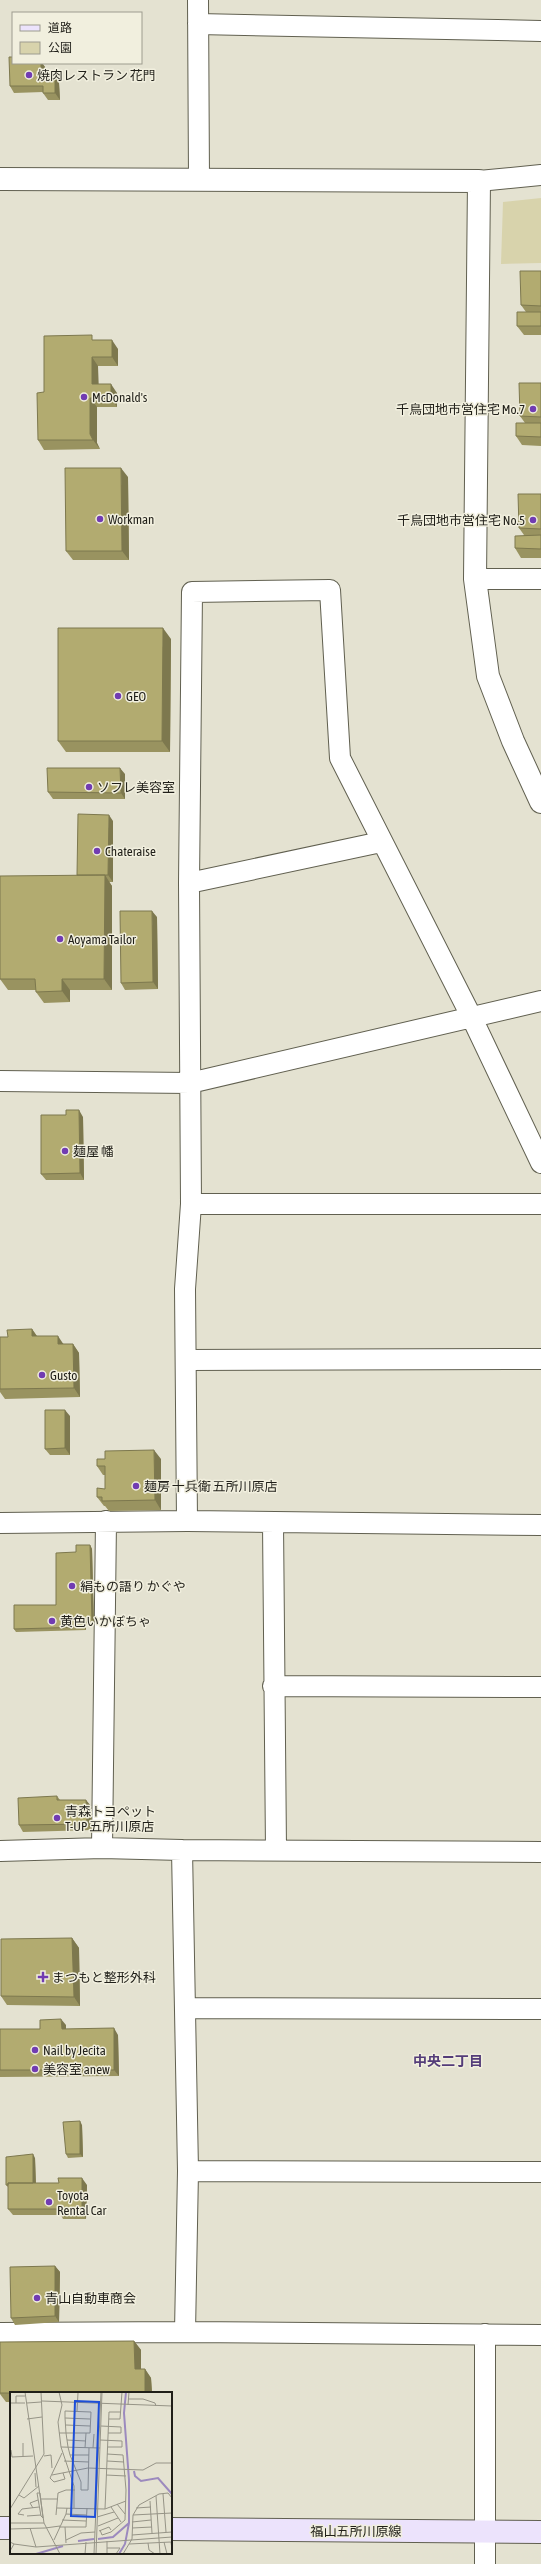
<svg xmlns="http://www.w3.org/2000/svg" width="541" height="2564" font-family="'Asap Condensed','Noto Sans JP',sans-serif">
<style>
.green{fill:#d8d3ac}
.lines{fill:none;stroke-linecap:round;stroke-linejoin:round}
.minor-casing{stroke:#616050;stroke-width:22}
.tertiary-casing{stroke:#616050;stroke-width:24}
.secondary-casing{stroke:#616050;stroke-width:24}
.minor{stroke:#fff;stroke-width:20}
.tertiary{stroke:#fff;stroke-width:22}
.secondary{stroke:#ece3fc;stroke-width:22}
.wall{fill:#999360}
.shaded-wall{fill:#7d784e}
.building{fill:#b2ab70;stroke:#7d784e}
.poi-dot{fill:#713cb2;stroke:#f1efde;stroke-width:1.5}
.labels{text-anchor:middle;dominant-baseline:central;stroke-width:3;stroke-linejoin:round;paint-order:stroke}
.poi-label{font-size:13px;fill:#201f19;stroke:#f1efde;text-anchor:start}
.street-label{font-size:13px;fill:#201f19;stroke:#f1efde}
.neighbourhood-label{font-size:14px;font-weight:bold;fill:#543d79;stroke:#f1efde}
.inset-river{fill:none;stroke:#9c8abe;stroke-width:2}
.inset-road{fill:none;stroke:#969487;stroke-width:1}
.view{fill:#1d4ed8;fill-opacity:0.15;stroke:#1d4ed8;stroke-width:2}
.inset-edge{fill:none;stroke:#201f19;stroke-width:2}
</style>
<rect width="100%" height="100%" fill="#e4e2d1"/>
<!-- green -->
<path class="green" d="M 541,198 L 541,263 L 501,264 L 503,202 Z"/>
<g class="lines">
<!-- minor casing -->
<g class="minor-casing">
<path id="minor" d="M 198,0 L 199,179
M 198,24 L 541,31
M 479,181 L 541,175
M 475,579 L 541,579
M 189,883 L 381,842
M 0,1081 L 190,1083 L 541,1001
M 191,1204 L 541,1204
M 187,1360 L 541,1359
M 187,1521 L 185,1289 L 191,1204 L 189,883 L 192,592 L 330,590 L 340,758 L 471,1016 L 541,1163
M 0,1523 L 187,1521 L 541,1525
M 273,1523 L 276,1850
M 273,1686 L 541,1687
M 102,1848 L 106,1521
M 0,1851 L 102,1848 L 182,1850
M 541,1852 L 182,1850 L 188,2171 L 185,2332 L 541,2335
M 185,2008 L 541,2009
M 188,2171 L 541,2172
M 0,2333 L 185,2332
M 485,2334 L 485,2564"/>
</g>
<!-- tertiary casing -->
<g class="tertiary-casing">
<path id="tertiary" d="M 0,179 L 479,181 L 475,579 L 488,676 L 513,741 L 541,802"/>
</g>
<!-- secondary casing -->
<g class="secondary-casing">
<path id="secondary" d="M 0,2528 L 11,2528
M 171,2529 L 541,2532"/>
</g>
<!-- minor -->
<use href="#minor" class="minor"/>
<!-- tertiary -->
<use href="#tertiary" class="tertiary"/>
<!-- secondary -->
<use href="#secondary" class="secondary"/>
</g>
<!-- wall -->
<path class="wall" d="M 13,63 L 42,63 L 45,67 L 45,76 L 55,77 L 59,83 L 60,100 L 48,100 L 43,93 L 43,92 L 14,93 L 10,86 Z
M 541,271 L 541,335 L 524,335 L 517,326 L 526,312 L 521,305 Z
M 95,340 L 118,349 L 118,366 L 98,366 L 98,384 L 117,393 L 117,407 L 97,407 L 97,443 L 100,449 L 44,450 L 38,440 L 44,392 Z
M 541,383 L 541,446 L 522,445 L 516,436 L 525,423 L 520,416 Z
M 128,477 L 129,560 L 73,560 L 66,551 Z
M 541,494 L 541,558 L 521,558 L 515,548 L 524,535 L 519,528 Z
M 171,639 L 170,752 L 66,752 L 58,741 Z
M 125,774 L 125,799 L 53,799 L 48,792 Z
M 113,821 L 113,882 L 109,882 L 112,886 L 112,990 L 70,990 L 70,1002 L 44,1003 L 36,992 L 36,990 L 8,990 L 0,979 L 77,875 Z
M 157,917 L 158,989 L 125,990 L 121,983 Z
M 66,1115 L 83,1117 L 84,1180 L 46,1180 L 41,1174 Z
M 32,1329 L 37,1336 L 64,1344 L 73,1344 L 79,1353 L 80,1397 L 5,1399 L 0,1392 L 0,1337 L 8,1337 Z
M 70,1416 L 70,1455 L 50,1455 L 45,1449 Z
M 161,1459 L 161,1510 L 109,1511 L 105,1506 L 104,1506 L 97,1497 L 105,1489 L 105,1475 L 103,1475 L 97,1466 Z
M 90,1545 L 92,1549 L 94,1625 L 86,1625 L 86,1630 L 16,1632 L 14,1629 L 56,1605 L 76,1552 Z
M 57,1796 L 60,1800 L 91,1806 L 92,1830 L 23,1832 L 19,1825 Z
M 72,1938 L 79,1948 L 80,2006 L 7,2005 L 1,1996 Z
M 66,2025 L 66,2029 L 118,2035 L 119,2076 L 0,2077 L 0,2029 L 40,2029 Z
M 82,2125 L 83,2157 L 68,2158 L 66,2154 Z
M 35,2158 L 36,2183 L 87,2185 L 86,2219 L 63,2219 L 61,2215 L 13,2215 L 8,2209 L 8,2187 L 6,2185 Z
M 55,2266 L 60,2272 L 59,2322 L 15,2325 L 11,2318 Z
M 134,2341 L 141,2350 L 141,2369 L 145,2369 L 151,2378 L 152,2393 L 11,2393 L 11,2402 L 6,2402 L 0,2394 L 0,2342 Z"/>
<!-- shaded-wall -->
<path class="shaded-wall" d="M 41,63 L 42,63 L 45,67 L 46,83 L 41,76 Z
M 55,77 L 59,83 L 60,100 L 55,93 Z
M 112,340 L 118,349 L 118,366 L 112,357 Z
M 92,357 L 98,366 L 99,393 L 92,384 Z
M 111,384 L 117,393 L 117,407 L 111,398 Z
M 90,398 L 97,407 L 97,443 L 100,449 L 93,440 L 90,434 Z
M 121,468 L 128,477 L 129,560 L 122,551 Z
M 163,628 L 171,639 L 170,752 L 162,741 Z
M 120,768 L 125,774 L 125,799 L 121,793 Z
M 109,815 L 113,821 L 113,882 L 108,875 Z
M 105,875 L 112,886 L 112,990 L 104,979 Z
M 152,911 L 157,917 L 158,989 L 153,982 Z
M 62,979 L 70,990 L 70,1002 L 62,991 Z
M 79,1110 L 83,1117 L 84,1180 L 80,1173 Z
M 32,1329 L 38,1338 L 32,1336 Z
M 58,1336 L 64,1345 L 58,1344 Z
M 73,1344 L 79,1353 L 80,1397 L 74,1388 Z
M 65,1410 L 70,1416 L 70,1455 L 65,1448 Z
M 154,1450 L 161,1459 L 161,1510 L 155,1500 Z
M 90,1545 L 92,1549 L 94,1625 L 92,1622 Z
M 84,1622 L 86,1625 L 86,1630 L 84,1627 Z
M 86,1800 L 91,1806 L 92,1830 L 87,1824 Z
M 72,1938 L 79,1948 L 80,2006 L 74,1997 Z
M 61,2019 L 66,2025 L 66,2036 L 62,2029 Z
M 114,2028 L 118,2035 L 119,2076 L 114,2070 Z
M 80,2121 L 82,2125 L 83,2157 L 80,2154 Z
M 33,2154 L 35,2158 L 36,2190 L 33,2186 Z
M 82,2178 L 87,2185 L 86,2219 L 82,2212 Z
M 55,2266 L 60,2272 L 59,2322 L 55,2316 Z
M 134,2341 L 141,2350 L 141,2378 L 135,2369 Z
M 145,2369 L 151,2378 L 152,2393 L 145,2393 Z"/>
<!-- building -->
<path class="building" d="M 9,57 L 13,57 L 13,63 L 41,63 L 41,76 L 55,77 L 55,93 L 43,93 L 43,86 L 10,86 Z
M 520,271 L 541,271 L 541,306 L 521,305 Z
M 517,312 L 541,312 L 541,326 L 517,326 Z
M 92,335 L 92,340 L 112,340 L 112,357 L 92,357 L 92,384 L 111,384 L 111,398 L 90,398 L 90,434 L 93,440 L 38,440 L 37,393 L 44,392 L 44,336 Z
M 519,383 L 541,383 L 541,417 L 520,416 Z
M 516,423 L 541,423 L 541,437 L 516,436 Z
M 65,468 L 121,468 L 122,551 L 66,551 Z
M 518,494 L 541,494 L 541,529 L 519,528 Z
M 541,535 L 541,549 L 515,548 L 515,536 Z
M 58,628 L 163,628 L 162,741 L 58,741 Z
M 47,768 L 120,768 L 121,793 L 48,792 Z
M 78,814 L 109,815 L 108,875 L 77,875 Z
M 105,875 L 104,979 L 62,979 L 62,991 L 36,992 L 35,979 L 0,979 L 0,876 Z
M 120,911 L 152,911 L 153,982 L 121,983 Z
M 66,1110 L 79,1110 L 80,1173 L 41,1174 L 41,1115 L 66,1115 Z
M 32,1329 L 32,1336 L 58,1336 L 58,1344 L 73,1344 L 74,1388 L 0,1389 L 0,1337 L 8,1337 L 7,1330 Z
M 45,1410 L 65,1410 L 65,1448 L 45,1449 Z
M 154,1450 L 155,1500 L 102,1501 L 102,1497 L 97,1497 L 97,1488 L 105,1489 L 105,1466 L 97,1466 L 97,1459 L 105,1459 L 105,1451 Z
M 76,1545 L 90,1545 L 92,1622 L 84,1622 L 84,1627 L 14,1629 L 14,1605 L 56,1605 L 56,1553 L 76,1552 Z
M 57,1796 L 57,1800 L 86,1800 L 87,1824 L 19,1825 L 18,1798 Z
M 72,1938 L 74,1997 L 1,1996 L 1,1939 Z
M 61,2019 L 62,2029 L 114,2028 L 114,2070 L 0,2070 L 0,2029 L 40,2029 L 40,2020 Z
M 80,2121 L 80,2154 L 66,2154 L 63,2122 Z
M 33,2154 L 33,2183 L 8,2183 L 8,2185 L 6,2185 L 6,2157 Z
M 58,2178 L 82,2178 L 82,2212 L 59,2212 L 59,2209 L 8,2209 L 8,2183 L 59,2183 Z
M 55,2266 L 55,2316 L 11,2318 L 10,2267 Z
M 134,2341 L 135,2369 L 145,2369 L 145,2393 L 0,2393 L 0,2342 Z"/>
<!-- markers -->
<g class="poi-dot">
<circle cx="29" cy="75" r="4"/>
<circle cx="84" cy="397" r="4"/>
<circle cx="533" cy="409" r="4"/>
<circle cx="100" cy="519" r="4"/>
<circle cx="533" cy="520" r="4"/>
<circle cx="118" cy="696" r="4"/>
<circle cx="89" cy="787" r="4"/>
<circle cx="97" cy="851" r="4"/>
<circle cx="60" cy="939" r="4"/>
<circle cx="65" cy="1151" r="4"/>
<circle cx="42" cy="1375" r="4"/>
<circle cx="136" cy="1486" r="4"/>
<circle cx="72" cy="1586" r="4"/>
<circle cx="52" cy="1621" r="4"/>
<circle cx="57" cy="1818" r="4"/>
<path d="M41 1971h4v4h4v4h-4v4h-4v-4h-4v-4h4z"/>
<circle cx="35" cy="2050" r="4"/>
<circle cx="35" cy="2069" r="4"/>
<circle cx="49" cy="2202" r="4"/>
<circle cx="37" cy="2298" r="4"/>
</g>
<g class="labels">
<!-- poi labels -->
<g class="poi-label">
<text x="37" y="75">焼肉レストラン 花門</text>
<text x="92" y="397">McDonald's</text>
<text x="525" y="409" text-anchor="end">千鳥団地市営住宅 Mo.7</text>
<text x="108" y="519">Workman</text>
<text x="525" y="520" text-anchor="end">千鳥団地市営住宅 No.5</text>
<text x="126" y="696">GEO</text>
<text x="97" y="787">ソフレ美容室</text>
<text x="105" y="851">Chateraise</text>
<text x="68" y="939">Aoyama Tailor</text>
<text x="73" y="1151">麺屋 幡</text>
<text x="50" y="1375">Gusto</text>
<text x="144" y="1486">麺房 十兵衛 五所川原店</text>
<text x="80" y="1586">絹もの語り かぐや</text>
<text x="60" y="1621">黄色いかぼちゃ</text>
<text x="65" y="1811">青森トヨペット<tspan x="65" dy="15">T-UP 五所川原店</tspan></text>
<text x="52" y="1977">まつもと整形外科</text>
<text x="43" y="2050">Nail by Jecita</text>
<text x="43" y="2069">美容室 anew</text>
<text x="57" y="2195">Toyota<tspan x="57" dy="15">Rental Car</tspan></text>
<text x="45" y="2298">青山自動車商会</text>
</g>
<!-- street labels -->
<g class="street-label">
<text x="356" y="2531">福山五所川原線</text>
</g>
<!-- neighbourhood labels -->
<g class="neighbourhood-label">
<text x="448" y="2061">中央二丁目</text>
</g>
</g>
<!-- overview -->
<g transform="translate(10 2392)">
<rect width="162" height="162" fill="#e4e2d1"/>
<path class="inset-river" d="M 0,35 L 0,13M 124,79 L 125,84 L 131,89 L 148,86 L 162,102M 88,147 L 103,145 L 119,131M 68,149 L 84,147M 26,162 L 53,154M 109,162 L 115,152 L 119,131 L 119,88 L 114,21 L 116,0"/>
<path class="inset-road" d="M 15,0 L 34,131 L 50,162M 49,0 L 52,13 L 48,30 L 51,55 L 64,94 L 64,116M 56,0 L 84,0M 118,7 L 133,7 L 145,11 L 146,14M 32,9 L 162,14M 0,11 L 15,11M 6,11 L 6,4 L 15,4M 17,11 L 31,10M 118,13 L 119,0M 67,19 L 68,1M 55,26 L 80,27M 17,27 L 32,25M 99,27 L 110,27 L 112,0M 56,33 L 80,34M 91,34 L 111,35 L 111,41 L 98,41M 49,41 L 80,41 L 81,20 L 55,19 L 55,26 L 56,41 L 58,55 L 60,63 L 71,90 L 71,98 L 78,98 L 79,56M 57,48 L 76,49M 90,48 L 112,49 L 112,55 L 98,55M 13,51 L 13,64M 51,55 L 90,56M 75,56 L 76,41M 83,56 L 84,42M 1,58 L 2,65 L 23,64M 52,61 L 40,86 L 44,90 L 55,87 L 53,81M 60,63 L 79,63M 34,64 L 41,63 L 42,76M 54,69 L 79,70M 97,69 L 114,70M 25,81 L 26,95M 42,83 L 78,76 L 133,78 L 146,71 L 162,71M 96,83 L 116,84M 27,101 L 30,101 L 33,126 L 31,124 ZM 153,102 L 156,140M 9,103 L 14,106 L 29,94M 146,104 L 150,162M 31,107 L 48,107M 140,109 L 142,141M 107,112 L 115,122M 101,115 L 111,130M 23,116 L 20,111 L 28,108M 47,116 L 95,117 L 116,109M 126,116 L 141,115M 0,117 L 34,62 L 31,0M 95,117 L 99,20 L 110,20M 56,122 L 76,123M 14,123 L 8,122 L 12,117 L 29,115M 46,123 L 48,101 L 56,98 L 65,98M 123,123 L 162,121M 17,124 L 31,123M 87,125 L 104,120M 52,128 L 76,129M 122,130 L 141,128M 0,131 L 34,131M 88,134 L 108,126M 49,135 L 76,135 L 77,116M 55,135 L 56,151M 20,136 L 26,155M 35,136 L 50,134M 122,136 L 142,135M 0,137 L 35,136M 90,138 L 92,143 L 101,140 L 115,128 L 116,98 L 113,63 L 97,62M 89,139 L 99,135 L 101,138M 122,143 L 162,140M 44,148 L 56,122 L 57,116M 56,148 L 71,141 L 85,140M 0,150 L 4,152 L 0,159M 154,150 L 157,162M 138,151 L 139,158 L 145,162M 4,152 L 26,155 L 162,145M 119,152 L 161,150 L 162,157M 97,156 L 110,156 L 106,162M 75,162 L 76,150M 84,162 L 91,0M 86,162 L 92,0M 97,162 L 97,149M 113,162 L 122,147 L 123,123 L 129,113 L 149,102 L 158,101 L 162,106"/>
<path class="view" d="M 65,9 L 89,10 L 85,125 L 61,124 Z"/>
<rect width="162" height="162" class="inset-edge"/>
</g>
<!-- legend -->
<rect x="12" y="12" width="130" height="52" fill="#f1efde" stroke="#9d9c8f"/>
<rect x="20" y="25" width="20" height="6" fill="#ece3fc" stroke="#9d9c8f"/>
<text x="48" y="32" font-size="12" fill="#201f19">道路</text>
<rect x="20" y="42" width="20" height="12" fill="#d8d3ac" stroke="#9d9c8f"/>
<text x="48" y="52" font-size="12" fill="#201f19">公園</text>
</svg>
